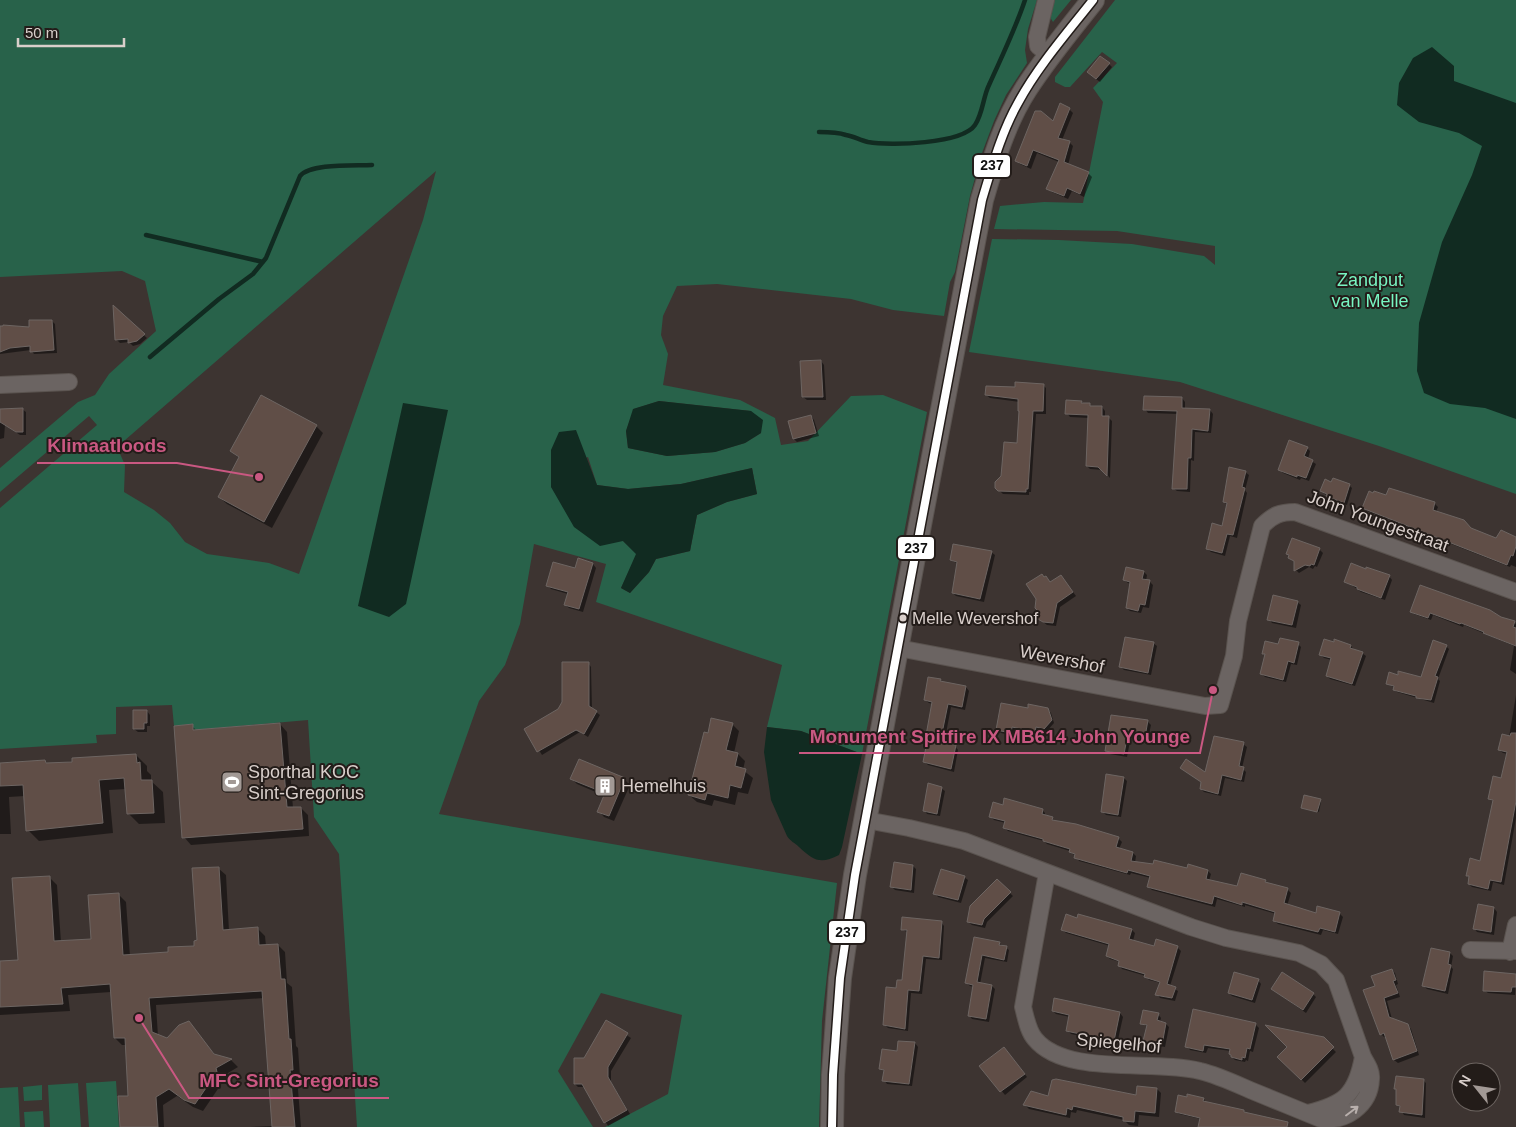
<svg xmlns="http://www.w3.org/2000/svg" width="1516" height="1127" font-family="Arial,sans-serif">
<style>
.green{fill:#28624a;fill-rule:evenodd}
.water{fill:#112b21}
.shadow{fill:#0007;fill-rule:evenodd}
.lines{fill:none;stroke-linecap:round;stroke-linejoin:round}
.stream{stroke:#112b21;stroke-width:4.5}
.building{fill:#604e47;stroke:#6d6562}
.street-casing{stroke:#5a534f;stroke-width:18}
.secondary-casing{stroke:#5a534f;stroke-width:24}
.street{stroke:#6b6462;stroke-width:16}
.secondary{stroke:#6b6462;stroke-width:22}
.bus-1-casing{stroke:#231c19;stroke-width:11}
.bus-1{stroke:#fff;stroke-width:8}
.oneway{stroke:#b8afac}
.bus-dot{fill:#d9cfcb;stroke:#231c19;stroke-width:2}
.labels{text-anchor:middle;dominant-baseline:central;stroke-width:4;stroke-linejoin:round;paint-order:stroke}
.bus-label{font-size:17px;fill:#d9cfcb;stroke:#231c19;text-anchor:start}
.park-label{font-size:18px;fill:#78f5c2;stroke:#231c19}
.street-label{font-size:18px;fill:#d9cfcb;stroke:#231c19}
.poi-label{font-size:18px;fill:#d9cfcb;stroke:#231c19;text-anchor:start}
.leader{fill:none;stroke:#ca5882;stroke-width:2}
.callout-dot{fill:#ca5882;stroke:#231c19;stroke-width:2}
.callout-label{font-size:19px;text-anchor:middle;font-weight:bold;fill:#ca5882;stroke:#231c19;stroke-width:4;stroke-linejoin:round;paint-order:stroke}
.line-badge{stroke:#231c19;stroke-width:2}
.pale-badge-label{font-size:14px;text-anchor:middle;font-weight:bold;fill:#111}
</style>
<rect width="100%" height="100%" fill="#3d3431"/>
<!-- green -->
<path class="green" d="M 0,0 L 1037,0 L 1028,29 L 1025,50 L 1027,63 L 1006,95 L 994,121 L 982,153 L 970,196 L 955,272 L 950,282 L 944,316 L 893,310 L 851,299 L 717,284 L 677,286 L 663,316 L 661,335 L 668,354 L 663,385 L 740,400 L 775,418 L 781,445 L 808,441 L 851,396 L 883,395 L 927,412 L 862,754 L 801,731 L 767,727 L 782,665 L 596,602 L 606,564 L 534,544 L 520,624 L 505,665 L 479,701 L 439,814 L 837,883 L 822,1021 L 819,1127 L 605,1127 L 668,1094 L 682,1015 L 601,993 L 558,1071 L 593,1127 L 357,1127 L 339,854 L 314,817 L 308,720 L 193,730 L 192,724 L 174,726 L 172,705 L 116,707 L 116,734 L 96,735 L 97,743 L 0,749 L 0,508 L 97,425 L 89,416 L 0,492 L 0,468 L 78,402 L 95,395 L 109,374 L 156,331 L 145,281 L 122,271 L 0,277 ZM 436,171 L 423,220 L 299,574 L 269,563 L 207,554 L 185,542 L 170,523 L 154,510 L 124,492 L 125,465 L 117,447 ZM 659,401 L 751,411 L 761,433 L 745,443 L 715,452 L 667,456 L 628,448 L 626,431 L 634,409 ZM 588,457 L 597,485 L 628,489 L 681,484 L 752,468 L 757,494 L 727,502 L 697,515 L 690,551 L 656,559 L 649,572 L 630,593 L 621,588 L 637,554 L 623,541 L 551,487 L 552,470 Z
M 1054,0 L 1071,0 L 1053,22 L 1050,17 Z
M 1115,0 L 1516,0 L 1516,494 L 1379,446 L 1180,382 L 969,352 L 992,239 L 1059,240 L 1132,244 L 1204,256 L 1215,265 L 1215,246 L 1117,231 L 994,229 L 1000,206 L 1044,202 L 1083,203 L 1103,102 L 1093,88 L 1117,63 L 1102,52 L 1070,87 L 1065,87 L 1055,82 L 1055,77 Z
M 116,1081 L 119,1127 L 89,1127 L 86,1083 Z
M 78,1083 L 81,1127 L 50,1127 L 48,1085 Z
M 42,1085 L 42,1100 L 24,1101 L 23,1087 Z
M 18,1087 L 20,1127 L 0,1127 L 0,1088 Z
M 43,1111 L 44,1127 L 25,1127 L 24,1112 Z"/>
<!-- water -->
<path class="water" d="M 1432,47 L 1454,66 L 1454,81 L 1516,103 L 1516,419 L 1485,408 L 1450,404 L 1424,393 L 1417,371 L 1419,323 L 1442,242 L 1472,175 L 1482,146 L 1459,133 L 1419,122 L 1397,105 L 1399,83 L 1413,58 Z
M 659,401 L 751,411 L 763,420 L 761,433 L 745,443 L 715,452 L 667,456 L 628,448 L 626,431 L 633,409 Z
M 403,403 L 448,410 L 406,604 L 389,617 L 358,606 Z
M 576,430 L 597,485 L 628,489 L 681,484 L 752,468 L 757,494 L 727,502 L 697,515 L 690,551 L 656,559 L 649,572 L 630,593 L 621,588 L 636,554 L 623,541 L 600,546 L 574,527 L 551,487 L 551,450 L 559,432 Z
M 767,727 L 801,731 L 862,754 L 842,847 L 839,855 C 820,865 813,860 799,847 C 795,843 790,841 787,836 L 771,800 L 764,752 Z"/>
<!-- shadow -->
<path class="shadow" d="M 1109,64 L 1112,67 L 1100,82 L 1092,76 Z
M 1069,109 L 1073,113 L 1062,140 L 1069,142 L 1073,146 L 1068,165 L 1088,173 L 1092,177 L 1084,197 L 1072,191 L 1068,199 L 1052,192 L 1048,188 L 1059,162 L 1037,153 L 1031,169 L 1020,164 L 1016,160 Z
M 114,308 L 147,338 L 140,344 L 133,346 L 129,342 L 120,343 L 116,339 Z
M 52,321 L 55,324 L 57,353 L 34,354 L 31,350 L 0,354 L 0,327 L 30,328 Z
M 821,361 L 824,365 L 826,400 L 807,400 L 803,397 Z
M 1043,385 L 1046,388 L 1046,414 L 1036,414 L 1031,492 L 1029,492 L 1029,495 L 1003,494 L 996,487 L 1018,444 L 1021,412 L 1019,402 L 990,398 L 986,395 Z
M 1182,398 L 1185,402 L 1185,409 L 1210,410 L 1213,414 L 1211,433 L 1195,432 L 1194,461 L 1191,460 L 1190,492 L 1177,491 L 1173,488 L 1178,414 L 1148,413 L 1145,409 Z
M 1081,402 L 1091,407 L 1102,407 L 1105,411 L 1105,417 L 1109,418 L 1112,421 L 1110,478 L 1103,470 L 1090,469 L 1087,466 L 1089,418 L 1070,417 L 1067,413 Z
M 22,409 L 26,412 L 26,435 L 20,435 L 5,425 L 4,438 L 0,439 L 0,410 Z
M 811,416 L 814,420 L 819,436 L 797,442 L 794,439 Z
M 316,426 L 323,433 L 272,528 L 227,504 L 219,497 L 240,459 L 231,451 Z
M 1307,448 L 1310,451 L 1308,459 L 1316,464 L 1309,481 L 1301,478 L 1300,480 L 1283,473 L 1280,470 Z
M 1245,472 L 1249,475 L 1245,490 L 1247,493 L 1237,538 L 1230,536 L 1225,556 L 1211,552 L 1207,549 L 1223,527 L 1227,505 L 1224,502 Z
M 1332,483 L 1349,485 L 1352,488 L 1347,505 L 1330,499 L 1322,491 Z
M 1387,497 L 1417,497 L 1435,504 L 1438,507 L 1436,512 L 1471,530 L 1496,539 L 1516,538 L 1516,567 L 1511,565 L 1510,567 L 1367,511 L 1364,508 Z
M 1319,549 L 1323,553 L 1317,567 L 1315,566 L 1313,569 L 1309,567 L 1299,573 L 1296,570 L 1296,562 L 1289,558 L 1290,556 L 1288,554 ZM 1311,562 L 1297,570 L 1297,568 Z
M 991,552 L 995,555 L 984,602 L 956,596 L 953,593 L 958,564 L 951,560 Z
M 579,560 L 593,564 L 596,568 L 583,612 L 569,608 L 565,605 L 568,594 L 551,589 L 547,585 L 576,570 Z
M 1144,572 L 1147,575 L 1146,581 L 1150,582 L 1153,585 L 1149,608 L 1143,607 L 1141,613 L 1130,611 L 1127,608 L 1131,584 L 1128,583 L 1124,580 Z
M 1389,576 L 1392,580 L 1385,600 L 1361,592 L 1346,581 Z
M 1064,580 L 1076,596 L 1060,607 L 1056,626 L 1047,625 L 1038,618 L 1050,583 Z
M 1297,602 L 1301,605 L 1296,628 L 1272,623 L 1269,619 Z
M 1411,611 L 1501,618 L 1514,622 L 1516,624 L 1516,674 L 1510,670 L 1514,646 L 1464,625 L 1463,627 L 1433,615 L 1431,620 L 1414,614 Z
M 1335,641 L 1351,646 L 1354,650 L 1362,653 L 1366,656 L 1355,686 L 1330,679 L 1327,676 L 1332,660 L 1324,658 L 1321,655 L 1334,644 Z
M 1153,643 L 1157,646 L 1151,675 L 1124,670 L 1121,667 Z
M 1298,644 L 1301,647 L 1297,665 L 1291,664 L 1286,682 L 1265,677 L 1262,674 L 1266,656 L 1264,653 L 1279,646 Z
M 1446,646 L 1449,649 L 1438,679 L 1440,681 L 1434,703 L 1397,692 L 1394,690 L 1395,688 L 1387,683 L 1399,676 L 1422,678 Z
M 588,663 L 591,667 L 592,709 L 600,715 L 588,737 L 580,732 L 542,755 L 526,729 L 559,710 Z
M 940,680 L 943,683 L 966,687 L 969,691 L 965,710 L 951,707 L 944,744 L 955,746 L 958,750 L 954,772 L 928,765 L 925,762 L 933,704 L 929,703 L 925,700 Z
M 1516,695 L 1516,818 L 1504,885 L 1493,882 L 1491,891 L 1472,887 L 1469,884 L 1470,878 L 1468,875 L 1481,862 L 1494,802 L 1489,798 L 1502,779 L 1508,754 L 1503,753 L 1499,750 L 1509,737 Z
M 1029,709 L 1047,709 L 1051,713 L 1054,723 L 1047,731 L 1039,730 L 1038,734 L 1015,730 L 1014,736 L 1001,733 L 998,730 Z
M 147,711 L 150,715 L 150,726 L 147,726 L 147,732 L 138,732 L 134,729 Z
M 1130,718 L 1147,721 L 1151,725 L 1148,739 L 1131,736 L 1127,757 L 1110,754 L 1106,750 Z
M 280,724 L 287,732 L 293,808 L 301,808 L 308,815 L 309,836 L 191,845 L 184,837 L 192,726 L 197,731 Z
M 732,724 L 739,731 L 734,753 L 738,754 L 745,761 L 743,770 L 753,778 L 748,794 L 738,792 L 735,805 L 714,800 L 712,806 L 697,802 L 689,795 L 709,734 Z
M 1243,744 L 1247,747 L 1242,768 L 1246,772 L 1244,782 L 1225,778 L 1221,796 L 1204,792 L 1201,789 L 1206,774 Z
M 136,755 L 147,766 L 147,771 L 151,775 L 151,781 L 163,792 L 165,823 L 139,824 L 128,813 L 126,789 L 109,790 L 113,833 L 39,841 L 28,830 L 25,796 L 9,797 L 11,834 L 0,834 L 0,764 L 45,761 L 48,764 Z
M 1108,775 L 1124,778 L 1127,781 L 1121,817 L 1106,815 L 1102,811 Z
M 572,779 L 624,779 L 630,785 L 614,821 L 604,817 L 599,811 L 605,796 L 577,784 Z
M 929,785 L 942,789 L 945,791 L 940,816 L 927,814 L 925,811 Z
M 1320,800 L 1321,802 L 1319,812 L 1304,808 Z
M 1003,806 L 1041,810 L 1041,820 L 1043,811 L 1045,813 L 1045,816 L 1052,818 L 1055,822 L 1118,838 L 1122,842 L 1119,849 L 1133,853 L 1136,856 L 1135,863 L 1208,871 L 1211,874 L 1209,881 L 1238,888 L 1265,881 L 1268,884 L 1287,889 L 1291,893 L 1287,906 L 1317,914 L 1339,913 L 1343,917 L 1338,934 L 1323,930 L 1321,935 L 1278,924 L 1274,921 L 1276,914 L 1245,905 L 1245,907 L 1217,899 L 1215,907 L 1152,890 L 1148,887 L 1151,878 L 1131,873 L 1130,875 L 1079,861 L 1076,856 L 1070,852 L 1070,851 L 1047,844 L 1044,841 L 1008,831 L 1005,828 L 1006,823 L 994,820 L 990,816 Z
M 913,866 L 916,869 L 914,893 L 895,890 L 891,886 Z
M 218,868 L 226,875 L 229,931 L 258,929 L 265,936 L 266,946 L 278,945 L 285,952 L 287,983 L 292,987 L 296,1046 L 298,1048 L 300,1077 L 297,1077 L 301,1127 L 250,1127 L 273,1126 L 264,998 L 156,1005 L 158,1036 L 167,1040 L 188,1022 L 216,1056 L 231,1060 L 238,1067 L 223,1076 L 224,1080 L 203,1111 L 193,1107 L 177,1096 L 163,1105 L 164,1127 L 121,1127 L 130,1097 L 126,1045 L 122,1045 L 115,1038 L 111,992 L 68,995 L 70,1011 L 0,1015 L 0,963 L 19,961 L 49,877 L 57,885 L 61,942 L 92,940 L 118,894 L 126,902 L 130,956 L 169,953 L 195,947 L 199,942 Z
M 964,877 L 968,880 L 961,903 L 938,897 L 935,893 Z
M 997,881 L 1013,896 L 987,922 L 985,928 L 972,925 L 968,922 Z
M 1494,908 L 1497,912 L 1494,935 L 1477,932 L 1474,928 Z
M 1079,915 L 1132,930 L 1135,933 L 1133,941 L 1154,947 L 1177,947 L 1181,951 L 1170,986 L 1178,991 L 1175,1001 L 1160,998 L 1157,994 L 1161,983 L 1149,980 L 1146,976 L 1122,969 L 1119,965 L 1120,962 L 1110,959 L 1107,956 L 1110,946 L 1066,933 L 1063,930 L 1078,919 Z
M 941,922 L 944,926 L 942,960 L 926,959 L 922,994 L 911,993 L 908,1031 L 888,1028 L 885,1025 L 897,989 L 904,981 L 908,933 L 902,929 Z
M 975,938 L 999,943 L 1009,950 L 1007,962 L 985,958 L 980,984 L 992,986 L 995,989 L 989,1022 L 972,1019 L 969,1015 L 974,987 L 970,986 L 967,983 Z
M 1450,953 L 1453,956 L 1451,967 L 1453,969 L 1448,994 L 1427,989 L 1424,986 Z
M 1392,970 L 1395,973 L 1398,984 L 1396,985 L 1400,997 L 1387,1001 L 1392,1019 L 1407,1025 L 1411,1029 L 1419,1055 L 1398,1063 L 1394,1060 L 1387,1037 L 1384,1037 L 1381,1034 L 1377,987 Z
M 1485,973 L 1516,974 L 1515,995 L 1488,993 L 1484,990 Z
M 1258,980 L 1261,984 L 1255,1003 L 1232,996 L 1229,993 Z
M 1272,989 L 1313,994 L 1316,997 L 1306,1013 Z
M 1053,1011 L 1120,1013 L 1123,1017 L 1117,1044 L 1071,1034 L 1067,1030 L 1070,1017 L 1056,1014 Z
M 1158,1014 L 1161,1018 L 1160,1022 L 1166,1024 L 1169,1027 L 1165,1047 L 1148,1044 L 1145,1040 L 1148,1027 L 1141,1023 Z
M 606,1022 L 631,1038 L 611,1071 L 611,1082 L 630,1114 L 608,1126 L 585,1087 L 578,1087 L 575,1084 L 584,1059 Z
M 1255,1024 L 1259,1028 L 1253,1052 L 1250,1051 L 1248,1061 L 1246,1060 L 1245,1062 L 1235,1060 L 1232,1057 L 1231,1051 L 1208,1048 L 1206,1053 L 1190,1050 L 1187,1046 Z
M 1323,1039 L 1336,1052 L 1305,1083 L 1279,1057 Z
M 915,1043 L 918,1047 L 912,1086 L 887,1084 L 884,1080 L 884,1072 L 881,1068 L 898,1053 Z
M 1007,1052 L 1027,1077 L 1005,1095 L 981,1066 Z
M 1423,1080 L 1426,1083 L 1425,1118 L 1404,1115 L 1398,1105 Z
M 1157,1089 L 1161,1093 L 1159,1117 L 1139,1115 L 1138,1126 L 1129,1125 L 1124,1120 L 1077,1110 L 1076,1113 L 1071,1112 L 1070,1118 L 1029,1109 L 1025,1105 L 1049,1097 L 1137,1097 Z
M 1204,1099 L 1206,1103 L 1244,1111 L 1247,1114 L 1285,1127 L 1199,1127 L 1201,1119 L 1179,1114 L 1176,1111 Z"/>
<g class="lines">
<!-- stream -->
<path class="stream" d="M 819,132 C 828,132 837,132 846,135 C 853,136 860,140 868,142 C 890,146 962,144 975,125 C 983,113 983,97 989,85 C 1002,56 1015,30 1025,0
M 146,235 L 263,262
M 150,357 L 219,299 L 253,274 L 266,258 L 300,176 C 311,163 355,166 372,165"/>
</g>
<!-- building -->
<path class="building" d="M 1100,56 L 1110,63 L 1096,79 L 1087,72 Z
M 1060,103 L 1070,108 L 1058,138 L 1070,141 L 1064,162 L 1089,172 L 1080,194 L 1067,188 L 1064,196 L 1046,189 L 1059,160 L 1033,150 L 1027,166 L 1015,161 L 1035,111 L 1041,111 L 1053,121 Z
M 113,305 L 145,334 L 137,341 L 128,343 L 128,339 L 115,340 Z
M 29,320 L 52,320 L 54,350 L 30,352 L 30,346 L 10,348 L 0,352 L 0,326 L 3,326 L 3,325 L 29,327 Z
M 821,360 L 823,397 L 802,397 L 800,361 Z
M 1015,382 L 1044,384 L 1043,411 L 1033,411 L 1028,489 L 1026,489 L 1026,492 L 998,491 L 995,488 L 995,482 L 1001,476 L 1004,442 L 1017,443 L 1019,411 L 1018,411 L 1018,399 L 985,395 L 986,386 L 1015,387 Z
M 261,395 L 317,425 L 264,522 L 218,497 L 239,457 L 230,451 Z
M 1144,396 L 1182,397 L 1182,408 L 1210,409 L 1208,431 L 1192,429 L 1191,458 L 1188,458 L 1187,489 L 1172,489 L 1177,411 L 1143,410 Z
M 1066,400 L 1082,401 L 1081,403 L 1090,403 L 1090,406 L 1102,406 L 1102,416 L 1109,416 L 1107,476 L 1098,467 L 1086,466 L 1088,415 L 1065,414 Z
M 23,408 L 23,432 L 16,432 L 0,422 L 0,409 Z
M 811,415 L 816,433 L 793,439 L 788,421 Z
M 1289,440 L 1308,447 L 1304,456 L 1313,460 L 1306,478 L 1297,475 L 1297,477 L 1278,470 Z
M 1229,467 L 1246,471 L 1242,487 L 1245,488 L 1233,535 L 1227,534 L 1222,553 L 1206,549 L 1212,523 L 1222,526 L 1227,503 L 1223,502 Z
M 1333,478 L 1350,484 L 1344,503 L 1326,496 L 1327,494 L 1320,491 L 1325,479 L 1331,482 Z
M 1389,488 L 1435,502 L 1433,510 L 1464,520 L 1471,528 L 1496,538 L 1501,530 L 1516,537 L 1516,546 L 1513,556 L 1511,555 L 1507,565 L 1362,508 L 1369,491 L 1373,493 L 1374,491 L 1386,495 Z
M 1292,538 L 1320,548 L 1314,565 L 1311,564 L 1310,566 L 1305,565 L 1294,571 L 1294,561 L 1288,558 L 1289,555 L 1286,554 Z
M 953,544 L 992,551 L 980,599 L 952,593 L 957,562 L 950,560 Z
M 578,558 L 593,563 L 579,609 L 564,605 L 568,592 L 546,586 L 553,562 L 575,568 Z
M 1351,563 L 1366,569 L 1366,567 L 1390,575 L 1381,598 L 1357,589 L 1357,587 L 1344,582 Z
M 1126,567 L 1144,571 L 1142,579 L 1150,580 L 1145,605 L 1140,604 L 1138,611 L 1126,608 L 1130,582 L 1123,580 Z
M 1042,574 L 1044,577 L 1046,576 L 1050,582 L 1061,575 L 1073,592 L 1057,603 L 1053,623 L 1043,622 L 1036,618 L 1038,611 L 1035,608 L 1036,599 L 1026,584 Z
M 1420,585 L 1490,610 L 1501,617 L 1515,621 L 1513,627 L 1516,628 L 1516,646 L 1483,633 L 1484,632 L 1461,623 L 1460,624 L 1430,613 L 1428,618 L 1410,612 Z
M 1273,595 L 1298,601 L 1292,625 L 1267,620 Z
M 1125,637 L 1154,642 L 1148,673 L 1119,667 Z
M 1280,638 L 1299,642 L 1294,663 L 1288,661 L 1283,680 L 1260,674 L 1265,654 L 1262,654 L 1265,641 L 1278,644 Z
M 1324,639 L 1334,642 L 1334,639 L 1351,645 L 1350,648 L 1363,652 L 1352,684 L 1326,676 L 1331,658 L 1319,655 Z
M 1433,640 L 1447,645 L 1435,676 L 1438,677 L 1431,700 L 1416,698 L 1416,696 L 1393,690 L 1394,686 L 1386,684 L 1389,672 L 1398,675 L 1398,671 L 1421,677 Z
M 562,662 L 589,662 L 589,706 L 597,711 L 584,734 L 576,730 L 537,752 L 524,729 L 558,709 L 562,702 Z
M 928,677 L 941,679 L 940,681 L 966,686 L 962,707 L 948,704 L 940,743 L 956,745 L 951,769 L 923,762 L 927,742 L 925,741 L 932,702 L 924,700 Z
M 1001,703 L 1028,708 L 1028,704 L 1048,708 L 1052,720 L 1044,729 L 1036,727 L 1035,732 L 1012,727 L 1011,733 L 996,730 Z
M 133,710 L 147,710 L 147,723 L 144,723 L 144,729 L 133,729 Z
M 1111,715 L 1148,720 L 1145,737 L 1128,733 L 1124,754 L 1105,751 Z
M 711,718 L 733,723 L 726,750 L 738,753 L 735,766 L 746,769 L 741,788 L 730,785 L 728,798 L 707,793 L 705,800 L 688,795 L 704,732 L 708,733 Z
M 280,723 L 287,807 L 301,807 L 303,829 L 182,838 L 174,726 L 193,724 L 193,730 Z
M 1511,733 L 1516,733 L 1516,801 L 1501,882 L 1490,880 L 1488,889 L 1468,884 L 1469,876 L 1466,876 L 1470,858 L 1480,861 L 1493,800 L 1488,799 L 1493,776 L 1501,778 L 1507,752 L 1498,750 L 1502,734 L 1510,736 Z
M 1214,736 L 1244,742 L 1239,766 L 1244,767 L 1241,780 L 1222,775 L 1218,794 L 1200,789 L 1201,782 L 1180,768 L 1186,759 L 1205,772 Z
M 136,754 L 137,763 L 140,762 L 141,780 L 152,780 L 154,813 L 127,814 L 124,778 L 99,780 L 103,823 L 26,831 L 23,785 L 0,786 L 0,763 L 45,760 L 46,763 L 72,762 L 72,758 Z
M 579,759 L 625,778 L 609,816 L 597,812 L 605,793 L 570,779 Z
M 1106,774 L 1124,777 L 1118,815 L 1101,812 Z
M 928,783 L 942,787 L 937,814 L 923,811 Z
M 1304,795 L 1321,799 L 1317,812 L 1301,808 Z
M 1004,798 L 1043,809 L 1042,814 L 1053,817 L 1052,820 L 1076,824 L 1119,837 L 1116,847 L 1133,852 L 1131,861 L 1153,864 L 1154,860 L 1187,868 L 1188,864 L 1208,870 L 1206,879 L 1237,886 L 1241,873 L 1266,880 L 1265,882 L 1288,888 L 1284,903 L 1316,913 L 1317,906 L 1340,912 L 1335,932 L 1320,928 L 1318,932 L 1273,921 L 1275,912 L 1242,902 L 1242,905 L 1214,896 L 1212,904 L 1147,887 L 1150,876 L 1128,870 L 1127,873 L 1074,858 L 1075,854 L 1069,852 L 1070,849 L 1043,841 L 1043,839 L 1003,828 L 1005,821 L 989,817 L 993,802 L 1003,805 Z
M 894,862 L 913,865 L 911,890 L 890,887 Z
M 219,867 L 223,930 L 258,927 L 259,945 L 278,944 L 281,979 L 285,979 L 289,1039 L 291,1039 L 293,1070 L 290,1070 L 295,1127 L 272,1127 L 262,991 L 149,998 L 152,1032 L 167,1038 L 179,1025 L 189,1021 L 214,1054 L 232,1059 L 216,1068 L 217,1072 L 195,1104 L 184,1100 L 169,1089 L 156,1097 L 158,1127 L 120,1127 L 118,1096 L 128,1096 L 125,1038 L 114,1038 L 110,984 L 61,988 L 63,1004 L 0,1007 L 0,961 L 18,960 L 12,878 L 50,876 L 54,941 L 91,939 L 88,895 L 119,893 L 123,955 L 168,952 L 168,947 L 194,946 L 194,941 L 197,940 L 192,868 Z
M 941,869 L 965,876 L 958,900 L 933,894 Z
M 997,879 L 1011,892 L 984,919 L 982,925 L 967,922 L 970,906 Z
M 1478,904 L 1494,907 L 1491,932 L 1473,929 Z
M 1066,914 L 1077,918 L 1078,914 L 1132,929 L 1129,939 L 1154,946 L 1156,939 L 1178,946 L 1167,984 L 1176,987 L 1172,998 L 1155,995 L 1160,982 L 1144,977 L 1145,974 L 1118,966 L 1119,961 L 1106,956 L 1109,944 L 1061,930 Z
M 902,917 L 942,921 L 939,958 L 923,956 L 919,991 L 908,990 L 905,1029 L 883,1025 L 886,987 L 896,988 L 897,980 L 902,980 L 907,930 L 901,930 Z
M 974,937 L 1000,942 L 999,945 L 1007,946 L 1004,960 L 982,955 L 977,982 L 992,985 L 986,1019 L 968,1016 L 973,985 L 965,983 Z
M 1431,948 L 1450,952 L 1448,964 L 1451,965 L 1445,991 L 1422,986 Z
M 1392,969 L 1396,980 L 1393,981 L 1398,993 L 1384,998 L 1389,1017 L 1408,1024 L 1417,1051 L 1393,1060 L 1384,1033 L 1380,1035 L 1363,990 L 1375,986 L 1371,976 Z
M 1484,971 L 1516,974 L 1516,987 L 1512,987 L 1511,992 L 1483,991 Z
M 1234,972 L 1259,979 L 1252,1000 L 1228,993 Z
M 1282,972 L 1314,993 L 1303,1010 L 1271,989 Z
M 1054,998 L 1120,1012 L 1114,1041 L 1066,1031 L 1069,1015 L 1052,1011 Z
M 1193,1009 L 1256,1023 L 1250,1049 L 1247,1048 L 1245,1058 L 1242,1057 L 1242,1060 L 1231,1057 L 1231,1055 L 1229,1054 L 1230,1049 L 1204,1045 L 1203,1051 L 1185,1047 Z
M 1143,1010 L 1159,1013 L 1157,1020 L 1166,1023 L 1162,1045 L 1143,1041 L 1147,1025 L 1140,1024 Z
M 606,1020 L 628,1033 L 608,1067 L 608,1077 L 627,1110 L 604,1123 L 582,1084 L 574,1084 L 574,1058 L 584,1058 Z
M 1265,1025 L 1324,1037 L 1334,1047 L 1301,1080 L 1277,1057 L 1287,1047 Z
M 898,1041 L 915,1042 L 909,1084 L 882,1081 L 884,1070 L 879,1069 L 882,1049 L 897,1051 Z
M 1004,1047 L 1025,1074 L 1000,1092 L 979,1066 Z
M 1396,1076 L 1424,1079 L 1422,1115 L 1399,1112 L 1400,1106 L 1396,1105 L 1396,1089 L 1394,1089 Z
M 1056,1079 L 1136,1095 L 1137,1086 L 1157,1088 L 1155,1113 L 1135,1111 L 1134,1122 L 1123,1121 L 1123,1117 L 1073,1106 L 1072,1110 L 1067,1108 L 1066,1115 L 1023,1105 L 1031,1091 L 1048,1096 L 1052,1080 Z
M 1187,1094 L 1204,1098 L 1203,1101 L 1244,1110 L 1244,1112 L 1288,1122 L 1287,1127 L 1198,1127 L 1200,1118 L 1175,1112 L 1178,1095 L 1187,1097 Z"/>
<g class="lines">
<!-- street casing -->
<g class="street-casing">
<path id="street" d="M 1046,0 L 1037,37 L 1038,46 L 1049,55
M 0,385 L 69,382
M 898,648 L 1205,706 L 1220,705 L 1234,656 L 1238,621 L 1262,526 C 1273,515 1280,512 1295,512 L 1516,592
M 866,820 L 909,828 L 964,841 L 1191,927 L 1226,938 L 1299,953 L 1321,964 L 1336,980 L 1363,1057 C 1367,1064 1372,1071 1371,1079 C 1370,1106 1345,1122 1321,1119 C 1297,1109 1274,1100 1250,1090 C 1234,1083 1217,1075 1200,1071 C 1155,1059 1066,1077 1035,1039 C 1028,1031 1026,1018 1023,1007 L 1047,873
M 1470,950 L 1516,951
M 1510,952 L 1516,925
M 1308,1113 C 1344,1104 1356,1095 1363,1057"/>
</g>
<!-- secondary casing -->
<g class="secondary-casing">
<path id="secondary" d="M 832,1127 L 833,1075 L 840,978 L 855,875 L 920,525 L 982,200 C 993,162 1004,123 1026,89 C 1046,58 1070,29 1093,0"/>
</g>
<!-- street -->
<use href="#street" class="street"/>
<!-- secondary -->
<use href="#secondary" class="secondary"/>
<!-- bus-1 casing -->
<g class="bus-1-casing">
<path id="bus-1" d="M 832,1127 L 833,1075 L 840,978 L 855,875 L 982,200 C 992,167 1001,133 1018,103 C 1038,66 1067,33 1093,0"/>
</g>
<!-- bus-1 -->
<use href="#bus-1" class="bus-1"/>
</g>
<!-- one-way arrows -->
<defs><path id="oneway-shaft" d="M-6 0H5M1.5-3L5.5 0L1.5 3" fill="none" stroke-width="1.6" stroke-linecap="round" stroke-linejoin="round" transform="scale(1.25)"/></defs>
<use class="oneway" href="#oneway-shaft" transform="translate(1352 1111) rotate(-37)"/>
<!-- icons -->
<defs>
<g id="stadium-square" transform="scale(1.125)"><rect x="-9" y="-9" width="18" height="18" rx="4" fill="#a29995" stroke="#231c19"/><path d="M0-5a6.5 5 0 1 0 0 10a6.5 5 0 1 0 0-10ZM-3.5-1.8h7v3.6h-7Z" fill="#fff"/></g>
<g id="building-square" transform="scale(1.125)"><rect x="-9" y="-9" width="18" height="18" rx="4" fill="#a29995" stroke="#231c19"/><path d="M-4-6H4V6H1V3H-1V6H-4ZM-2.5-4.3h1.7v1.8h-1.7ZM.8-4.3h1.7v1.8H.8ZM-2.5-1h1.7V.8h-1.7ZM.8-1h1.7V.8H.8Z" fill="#fff"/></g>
</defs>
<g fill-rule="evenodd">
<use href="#stadium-square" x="232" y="782"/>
<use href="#building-square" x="605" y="786"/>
</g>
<!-- markers -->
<circle class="bus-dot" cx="903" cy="618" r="4.5"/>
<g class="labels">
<!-- bus labels -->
<g class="bus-label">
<text x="912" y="618">Melle Wevershof</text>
</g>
<!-- park labels -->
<g class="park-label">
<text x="1370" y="280">Zandput<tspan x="1370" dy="21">van Melle</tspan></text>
</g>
<!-- street labels -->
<g class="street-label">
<text transform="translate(1378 521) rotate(20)">John Youngestraat</text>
<text transform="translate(1062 659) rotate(11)">Wevershof</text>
<text transform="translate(1119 1043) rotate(5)">Spiegelhof</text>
</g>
<!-- poi labels -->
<g class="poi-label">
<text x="248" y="772">Sporthal KOC<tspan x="248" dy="21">Sint-Gregorius</tspan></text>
<text x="621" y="786">Hemelhuis</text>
</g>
</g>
<!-- callouts -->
<path class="leader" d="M259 477L177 463H37M1213 690L1200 753H799M139 1018L189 1098H389"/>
<g class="callout-dot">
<circle cx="259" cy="477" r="5"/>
<circle cx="1213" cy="690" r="5"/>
<circle cx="139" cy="1018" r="5"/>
</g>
<g class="callout-label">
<text x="107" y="452">Klimaatloods</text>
<text x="1000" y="743">Monument Spitfire IX MB614 John Younge</text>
<text x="289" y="1087">MFC Sint-Gregorius</text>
</g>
<g class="line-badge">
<rect x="973" y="154" width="38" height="24" rx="5" fill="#fff"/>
<rect x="897" y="536" width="38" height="24" rx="5" fill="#fff"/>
<rect x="828" y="920" width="38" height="24" rx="5" fill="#fff"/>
</g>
<g class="pale-badge-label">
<text x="992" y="170">237</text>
<text x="916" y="553">237</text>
<text x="847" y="937">237</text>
</g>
<!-- north arrow -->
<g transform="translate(1476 1087) rotate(300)"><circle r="24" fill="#231c19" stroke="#6c6460"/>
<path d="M0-4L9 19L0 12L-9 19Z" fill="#a29995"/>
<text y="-8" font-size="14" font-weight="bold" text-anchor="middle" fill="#d9cfcb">N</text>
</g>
<!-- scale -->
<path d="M18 38v8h106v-8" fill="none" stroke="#d9cfcb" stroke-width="2.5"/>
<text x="25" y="38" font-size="15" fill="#d9cfcb" stroke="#231c19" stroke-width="4" paint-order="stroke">50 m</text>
</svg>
